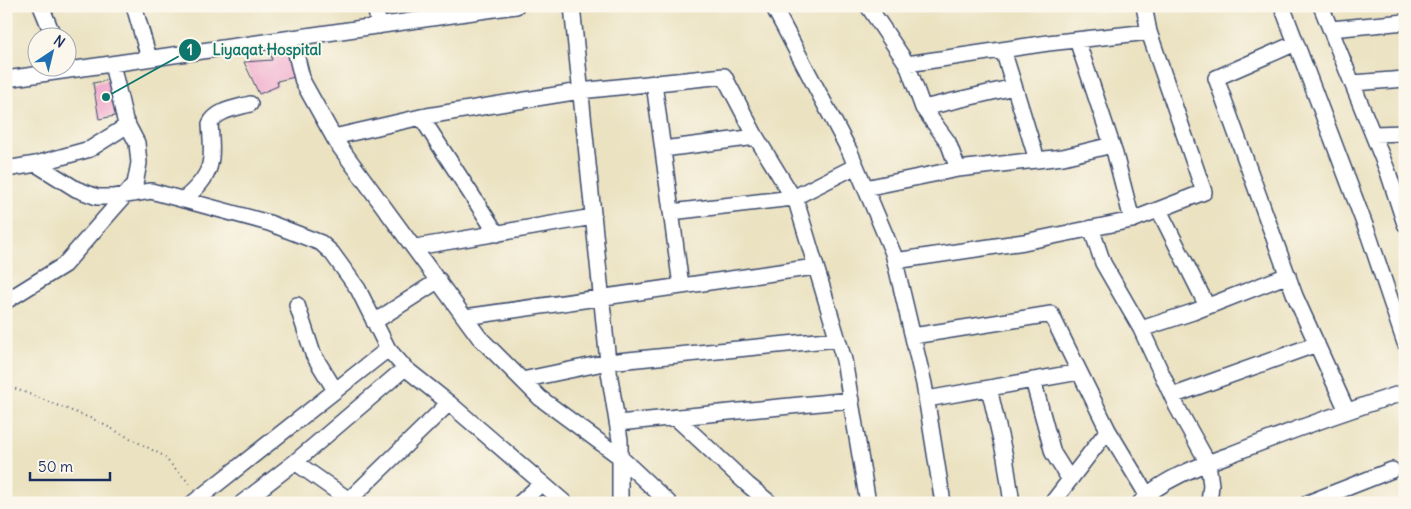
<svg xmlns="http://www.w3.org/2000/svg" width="1411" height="509" font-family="Delius,sans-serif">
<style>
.building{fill:#f0a7cb}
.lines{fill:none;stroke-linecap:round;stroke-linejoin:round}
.minor-casing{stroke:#3a4a6d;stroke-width:18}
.path{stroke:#3a4a6d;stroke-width:2;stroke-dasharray:1 4;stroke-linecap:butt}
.minor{stroke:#fff;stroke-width:15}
.leader{fill:none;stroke:#0f766e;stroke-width:2}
.callout-dot{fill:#0f766e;stroke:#fbf7ec;stroke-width:2}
.mark-label{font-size:15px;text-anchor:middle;font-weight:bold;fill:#fff}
.callout-label{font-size:15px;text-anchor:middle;font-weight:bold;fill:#0f766e;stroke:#fbf7ec;stroke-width:4;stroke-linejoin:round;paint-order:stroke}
</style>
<rect width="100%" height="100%" fill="#fbf7ec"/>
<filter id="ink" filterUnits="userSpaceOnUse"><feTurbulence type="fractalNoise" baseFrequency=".02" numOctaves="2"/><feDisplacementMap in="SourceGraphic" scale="10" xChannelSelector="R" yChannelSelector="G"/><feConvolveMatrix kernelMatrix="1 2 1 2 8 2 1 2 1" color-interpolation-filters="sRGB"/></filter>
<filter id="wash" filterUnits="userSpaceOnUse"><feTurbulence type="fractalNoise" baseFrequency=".0096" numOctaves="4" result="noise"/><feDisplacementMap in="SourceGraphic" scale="20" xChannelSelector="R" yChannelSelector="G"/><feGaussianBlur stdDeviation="1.12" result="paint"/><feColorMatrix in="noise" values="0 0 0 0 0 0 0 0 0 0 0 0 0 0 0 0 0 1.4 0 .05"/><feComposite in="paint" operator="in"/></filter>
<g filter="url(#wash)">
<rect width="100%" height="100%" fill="#ebe2c1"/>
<g id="blocks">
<!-- building -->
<path class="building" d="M 287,50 L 295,77 L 277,81 L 278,86 L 259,94 L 244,62 L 272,60 L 271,54 Z
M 114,79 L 120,115 L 99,119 L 93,83 Z"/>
</g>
</g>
<g filter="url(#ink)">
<use href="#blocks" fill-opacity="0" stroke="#3a4a6d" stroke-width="1"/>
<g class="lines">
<!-- minor casing -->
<g class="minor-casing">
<path id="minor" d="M 41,6 L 54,38
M 134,6 L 149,58
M 375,6 L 379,26
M 572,6 L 609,372 L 620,440 L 620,503
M 773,6 L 850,152 L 893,253 L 924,384 L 943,503
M 868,6 L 907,64 L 923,108 L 948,142 L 958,169
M 1282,6 L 1369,236 L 1405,343
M 1321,6 L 1388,172 L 1405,224
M 1331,29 L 1405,22
M 292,38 L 303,82 L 337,143 L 479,337 L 540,398 L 620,457 L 669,503
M 1077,40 L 1115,154 L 1132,220
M 1296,43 L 1216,78 L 1295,296 L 1347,411
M 1003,50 L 1037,160
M 907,64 L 1048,43 L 1149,32
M 6,79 L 516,6
M 654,83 L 681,286
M 1353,83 L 1405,79
M 923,108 L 1014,87
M 421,117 L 497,234
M 1374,134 L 1405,133
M 334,137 L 421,117 L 580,91 L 724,76 L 756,137 L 797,204 L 844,360 L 868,503
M 663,149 L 756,137
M 36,164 L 90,149 L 128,125
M 6,169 L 36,164 L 76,189 L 97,197 L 114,197 L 151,191 L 269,223 L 321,243 L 332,253 L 358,289 L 388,349 L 405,368
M 865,188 L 958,169 L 1063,157 L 1112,145
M 183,200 C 214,174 213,163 210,124 C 216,110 237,108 250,104
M 1159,210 L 1207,306
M 671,212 L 793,198 L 856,166
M 1091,228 L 1103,263 L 1141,329 L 1177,407 L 1208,463 L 1211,485 L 1209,503
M 416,247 L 593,217
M 895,261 L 1024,242 L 1132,220 L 1204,192 L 1149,32 L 1144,6
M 6,301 L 64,265 L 135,184 L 139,163 L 137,143 L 125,120 L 112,64
M 297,305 L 313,354 L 335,390
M 465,317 L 815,267
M 374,322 L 439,280
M 1141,329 L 1193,312 L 1288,275
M 913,336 L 1051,314 L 1108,430 L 1147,495
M 522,380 L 608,362 L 837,339
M 1033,380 L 1053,453 L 1070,480
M 989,388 L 1005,457 L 1012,503
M 1172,396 L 1317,344
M 927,399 L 1079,372
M 449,403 L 349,500 L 295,462 L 405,368 L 449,403 L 565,503
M 675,417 L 748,485 L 770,503
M 618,423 L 851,400
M 193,503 L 388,349
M 242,503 L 295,462
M 520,503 L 542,483
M 1052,503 L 1108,430
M 1140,503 C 1159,480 1202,465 1229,455 C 1287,432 1346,411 1405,392
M 1308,503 L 1392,470"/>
</g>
<!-- path -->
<path class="path" d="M 6,385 L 95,420 L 162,455 L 192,486"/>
<!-- minor -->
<use href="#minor" class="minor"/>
</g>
</g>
<!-- callouts -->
<path class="leader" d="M106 97L190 50"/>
<g class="callout-dot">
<circle cx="106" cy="97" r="5"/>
<circle cx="190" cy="50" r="12"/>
</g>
<g class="mark-label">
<text x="190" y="55">1</text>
</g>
<g class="callout-label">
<text x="267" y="55">Liyaqat Hospital</text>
</g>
<!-- margin -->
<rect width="1411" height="509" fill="none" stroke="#fbf7ec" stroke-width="25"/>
<!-- north arrow -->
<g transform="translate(52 52) rotate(35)"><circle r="24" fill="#fbf7ec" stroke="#a1a7b3"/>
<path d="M0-4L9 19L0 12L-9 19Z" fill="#1f6fb2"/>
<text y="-8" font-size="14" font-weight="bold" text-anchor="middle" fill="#1b2f5e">N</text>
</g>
<!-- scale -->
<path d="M30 472v8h80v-8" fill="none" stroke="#1b2f5e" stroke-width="2.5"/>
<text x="38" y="472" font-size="15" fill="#1b2f5e" stroke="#fbf7ec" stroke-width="4" paint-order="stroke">50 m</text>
</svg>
